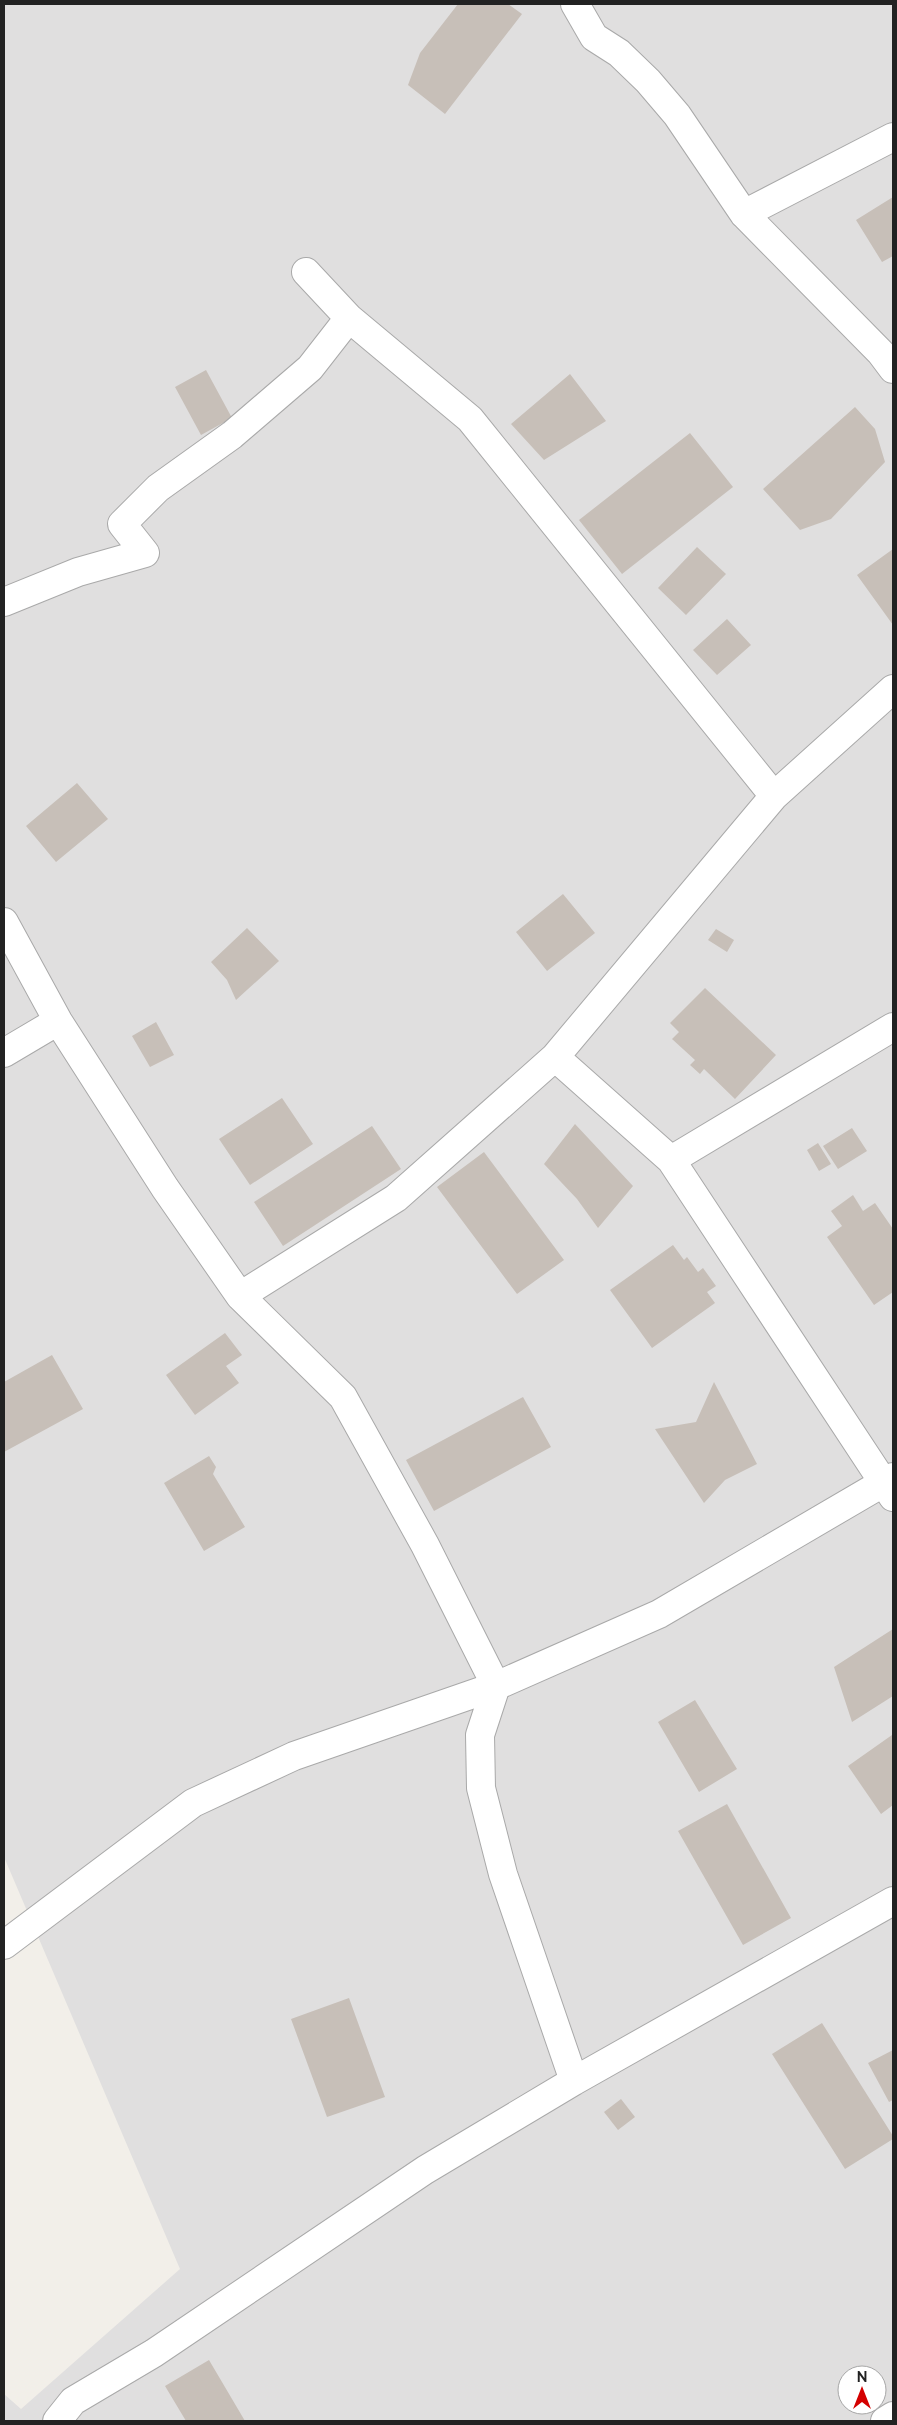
<svg xmlns="http://www.w3.org/2000/svg" width="897" height="2425" font-family="Raleway,sans-serif">
<style>
.residential{fill:#e0dfdf;fill-rule:evenodd}
.building{fill:#c7bfb8}
.lines{fill:none;stroke-linecap:round;stroke-linejoin:round}
.minor-casing{stroke:#a9a9a9;stroke-width:30}
.minor{stroke:#fff;stroke-width:28}
</style>
<rect width="100%" height="100%" fill="#f2efe9"/>
<!-- residential -->
<path class="residential" d="M 4,4 L 893,4 L 893,2421 L 4,2421 L 4,2394 L 21,2409 L 180,2269 L 4,1857 ZM 847,2375 L 877,2375 L 877,2405 L 847,2405 Z"/>
<!-- building -->
<path class="building" d="M 458,4 L 508,4 L 522,14 L 445,114 L 408,85 L 420,53 Z
M 893,197 L 893,256 L 882,262 L 856,220 Z
M 206,370 L 232,418 L 201,435 L 175,387 Z
M 570,374 L 606,421 L 544,460 L 511,424 Z
M 855,407 L 875,429 L 885,462 L 831,519 L 800,530 L 763,489 Z
M 690,433 L 733,487 L 622,574 L 579,520 Z
M 697,547 L 726,574 L 686,615 L 658,588 Z
M 893,549 L 893,625 L 857,575 Z
M 727,619 L 751,645 L 717,675 L 693,650 Z
M 77,783 L 108,819 L 56,862 L 26,826 Z
M 563,894 L 595,933 L 547,971 L 516,932 Z
M 247,928 L 279,961 L 236,1000 L 227,980 L 211,962 Z
M 716,929 L 734,940 L 727,952 L 708,940 Z
M 705,988 L 776,1055 L 735,1099 L 704,1069 L 700,1074 L 690,1065 L 695,1060 L 672,1039 L 679,1032 L 670,1023 Z
M 156,1022 L 174,1055 L 150,1067 L 132,1036 Z
M 282,1098 L 313,1144 L 250,1185 L 219,1139 Z
M 575,1124 L 633,1186 L 598,1228 L 577,1199 L 544,1164 Z
M 372,1126 L 401,1169 L 283,1246 L 254,1202 Z
M 852,1128 L 867,1151 L 838,1169 L 823,1146 Z
M 818,1143 L 831,1164 L 819,1171 L 807,1150 Z
M 484,1152 L 564,1260 L 517,1294 L 437,1187 Z
M 853,1195 L 863,1211 L 875,1203 L 893,1229 L 893,1292 L 874,1305 L 827,1237 L 842,1226 L 831,1211 Z
M 673,1245 L 684,1260 L 687,1257 L 698,1272 L 703,1268 L 716,1286 L 707,1292 L 715,1303 L 652,1348 L 610,1290 Z
M 225,1333 L 242,1355 L 226,1366 L 239,1383 L 195,1415 L 166,1375 Z
M 52,1355 L 83,1409 L 4,1452 L 4,1382 Z
M 714,1382 L 757,1464 L 725,1480 L 704,1503 L 655,1429 L 696,1422 Z
M 523,1397 L 551,1447 L 434,1511 L 406,1460 Z
M 209,1456 L 216,1467 L 213,1474 L 245,1527 L 204,1551 L 164,1483 Z
M 893,1629 L 893,1696 L 852,1722 L 834,1667 Z
M 695,1700 L 737,1769 L 699,1792 L 658,1722 Z
M 892,1735 L 893,1805 L 881,1814 L 848,1766 Z
M 727,1804 L 791,1918 L 743,1945 L 678,1831 Z
M 349,1998 L 385,2097 L 327,2117 L 291,2019 Z
M 822,2023 L 893,2136 L 893,2139 L 845,2169 L 772,2054 Z
M 893,2050 L 893,2100 L 889,2102 L 868,2063 Z
M 621,2099 L 635,2117 L 618,2130 L 604,2112 Z
M 209,2360 L 245,2421 L 186,2421 L 165,2386 Z"/>
<g class="lines">
<!-- minor casing -->
<g class="minor-casing">
<path id="minor" d="M 575,4 L 594,37 L 619,53 L 648,81 L 677,115 L 744,214 L 881,353 L 893,369
M 744,214 L 893,137
M 306,272 L 349,318 L 470,419 L 774,796
M 4,602 L 78,572 L 145,553 L 122,524 L 158,488 L 232,435 L 310,368 L 349,318
M 4,922 L 58,1021 L 165,1188 L 240,1296 L 343,1397 L 425,1545 L 496,1686 L 294,1756 L 193,1803 L 4,1945
M 4,1053 L 58,1021
M 555,1057 L 671,1160 L 893,1497
M 671,1160 L 893,1027
M 240,1296 L 396,1198 L 555,1057 L 774,796 L 893,689
M 574,2081 L 503,1874 L 481,1788 L 480,1735 L 496,1686 L 659,1614 L 893,1477
M 57,2421 L 73,2401 L 154,2353 L 425,2170 L 574,2081 L 893,1901
M 885,2421 L 893,2416"/>
</g>
<!-- minor -->
<use href="#minor" class="minor"/>
</g>
<!-- border -->
<rect width="897" height="2425" fill="none" stroke="#222222" stroke-width="10"/>
<!-- north arrow -->
<g transform="translate(862 2390)"><circle r="24" fill="#ffffff" stroke="#a7a7a7"/>
<path d="M0-4L9 19L0 12L-9 19Z" fill="#d40000"/>
<text y="-8" font-size="14" font-weight="bold" text-anchor="middle" fill="#222222">N</text>
</g>
</svg>
